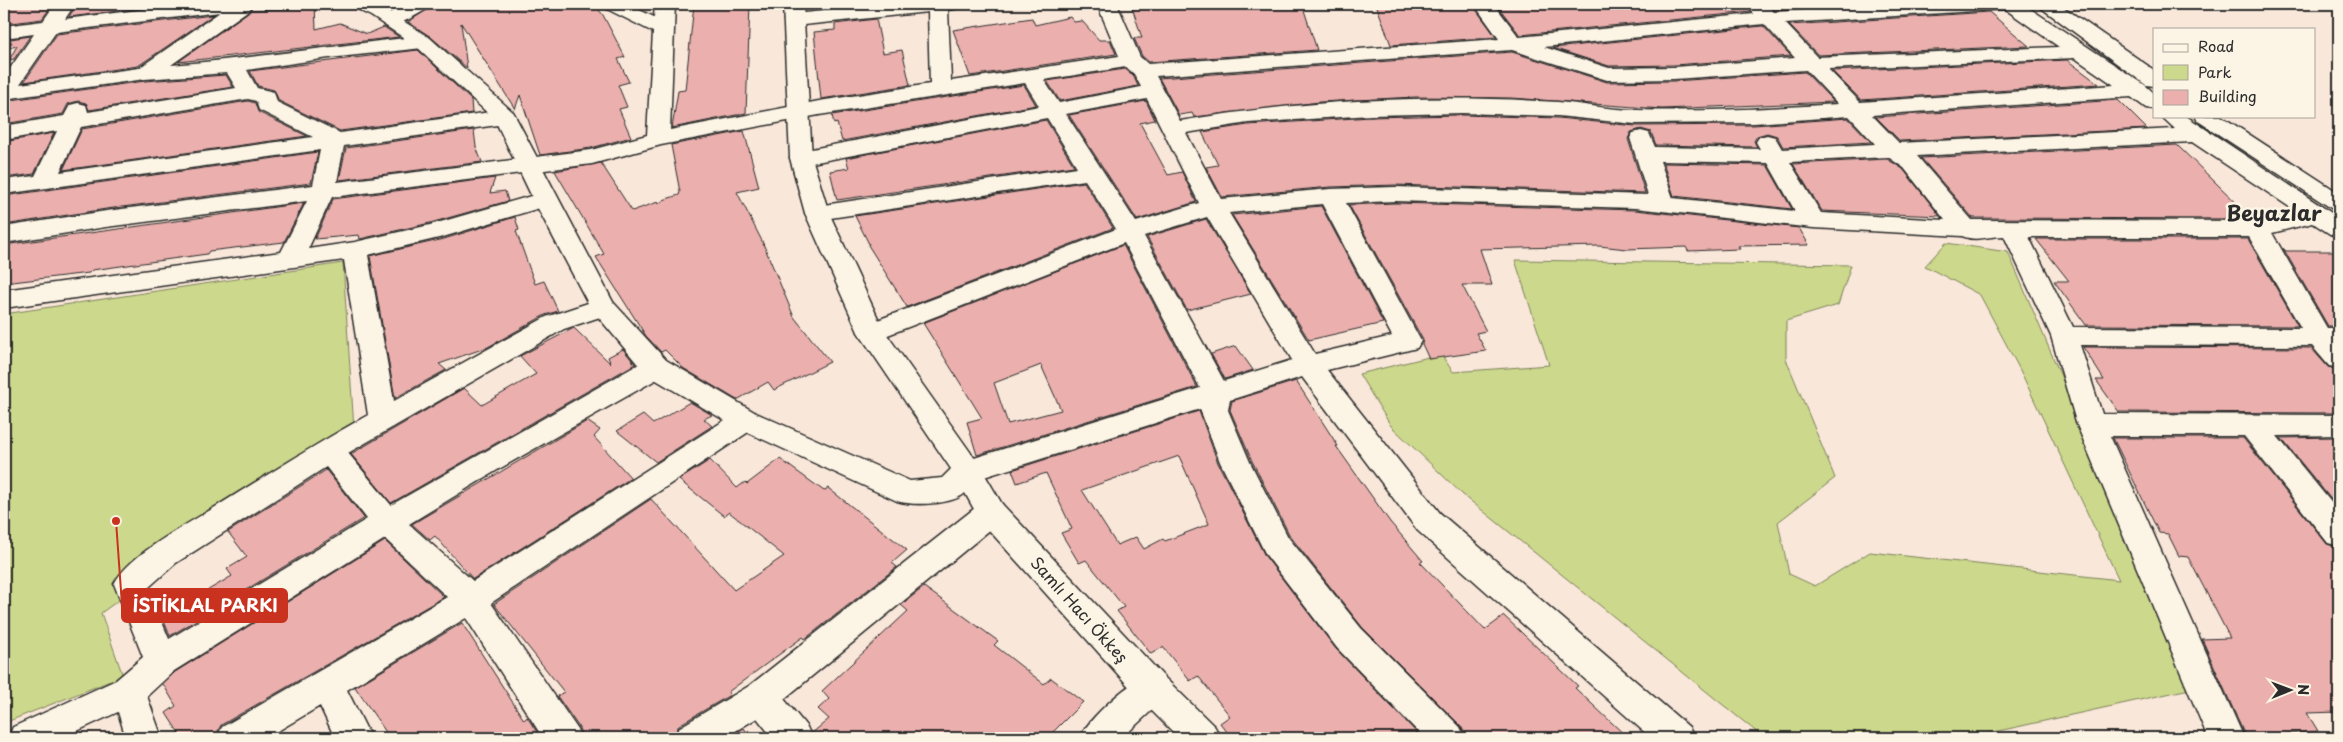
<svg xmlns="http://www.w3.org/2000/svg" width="2343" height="742" font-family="'Playpen Sans',sans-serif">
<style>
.green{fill:#ccd88b;stroke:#7c825b}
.building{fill:#ebb0ae;stroke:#2b2b2b;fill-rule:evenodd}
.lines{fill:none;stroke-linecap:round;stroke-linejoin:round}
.street-casing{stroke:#2b2b2b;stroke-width:3}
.secondary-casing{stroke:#2b2b2b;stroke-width:3}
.street{fill:#fcf5e5;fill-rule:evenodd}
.secondary{fill:#fcf5e5;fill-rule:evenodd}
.labels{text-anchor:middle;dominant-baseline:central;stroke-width:5;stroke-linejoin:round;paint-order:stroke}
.street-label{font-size:16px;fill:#2b2b2b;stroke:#fcf5e5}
.district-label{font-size:21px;font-weight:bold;fill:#2b2b2b;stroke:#fcf5e5}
.leader{fill:none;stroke:#c8321e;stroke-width:2}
.callout-dot{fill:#c8321e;stroke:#fcf5e5;stroke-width:2}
.callout{fill:#c8321e;stroke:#c8321e;stroke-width:2}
.callout-label{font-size:18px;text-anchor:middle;font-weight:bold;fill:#fff}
</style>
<rect width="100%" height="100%" fill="#f9e7da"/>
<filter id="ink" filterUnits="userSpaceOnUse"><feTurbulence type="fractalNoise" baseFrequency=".02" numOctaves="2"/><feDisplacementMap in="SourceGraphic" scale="10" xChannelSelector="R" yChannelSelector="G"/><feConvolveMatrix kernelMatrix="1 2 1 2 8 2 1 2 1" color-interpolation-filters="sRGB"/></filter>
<g filter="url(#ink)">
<!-- green -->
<path class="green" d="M 1946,243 L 2008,252 L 2194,688 L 1967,738 L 1764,738 L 1462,494 L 1391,426 L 1359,374 L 1441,354 L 1453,372 L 1549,365 L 1515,260 L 1851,265 L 1838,305 L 1786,321 L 1786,359 L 1835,478 L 1778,522 L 1789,574 L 1815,586 L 1870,552 L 2119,580 L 2020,370 L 1980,295 L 1925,266 Z
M 343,263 L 354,429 L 101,613 L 123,676 L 4,723 L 4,314 Z"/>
<!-- building -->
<path class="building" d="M 4,4 L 53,4 L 42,19 L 4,24 Z
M 77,4 L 175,4 L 69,17 Z
M 308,4 L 315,4 L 316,29 L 340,23 L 367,34 L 384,27 L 399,37 L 178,62 L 251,10 L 282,9 Z
M 436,4 L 594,4 L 603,15 L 625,57 L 618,59 L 629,82 L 618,85 L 627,107 L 619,109 L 631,137 L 591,148 L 540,155 L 520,95 L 515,109 L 461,23 L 467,68 L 431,37 L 408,22 Z
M 694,4 L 750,4 L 746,113 L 672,128 L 678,91 L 685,90 Z
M 1131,4 L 1302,4 L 1317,50 L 1149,62 L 1142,56 L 1134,38 L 1142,38 Z
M 1376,4 L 1472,4 L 1496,37 L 1391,45 Z
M 1496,4 L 1751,4 L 1748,8 L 1751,12 L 1520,35 Z
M 1769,4 L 1867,4 L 1868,5 L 1775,10 Z
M 1989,12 L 2029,46 L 1818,55 L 1789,25 Z
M 213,15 L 138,66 L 24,82 L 57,34 Z
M 1070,17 L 1074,22 L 1082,21 L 1099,40 L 1110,40 L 1116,54 L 970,76 L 953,30 L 1032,18 L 1035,25 Z
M 876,19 L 883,53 L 902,50 L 910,85 L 821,99 L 814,32 L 835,30 L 835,24 Z
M 1763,26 L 1791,56 L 1674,65 L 1609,66 L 1553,48 Z
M 30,36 L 14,59 L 9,60 L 17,46 L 8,48 L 12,42 L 4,43 L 4,40 Z
M 418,50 L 471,100 L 472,113 L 340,131 L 279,101 L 274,90 L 258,86 L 250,71 Z
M 1512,52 L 1607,82 L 1674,81 L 1805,72 L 1834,102 L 1662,109 L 1511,98 L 1415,97 L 1320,102 L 1194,117 L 1192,113 L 1179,115 L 1159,78 Z
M 2067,60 L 2099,84 L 1861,100 L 1832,71 Z
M 1125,69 L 1133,75 L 1138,86 L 1060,101 L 1047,81 Z
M 226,75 L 233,87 L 89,110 L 86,103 L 78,101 L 68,104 L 63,114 L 4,124 L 4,101 L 145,81 Z
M 1024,85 L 1036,105 L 842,141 L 837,123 L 834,124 L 832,115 Z
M 2118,100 L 2147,129 L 1900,141 L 1876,117 Z
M 248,101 L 255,103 L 258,112 L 307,136 L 63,170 L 82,129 Z
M 1146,101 L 1155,120 L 1140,123 L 1168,175 L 1182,172 L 1196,202 L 1137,220 L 1069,115 Z
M 1462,115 L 1558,118 L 1635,126 L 1754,125 L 1848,118 L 1871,142 L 1783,147 L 1777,136 L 1767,133 L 1757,136 L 1754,141 L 1757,147 L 1656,145 L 1651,132 L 1641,129 L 1631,132 L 1628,139 L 1645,193 L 1395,185 L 1330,187 L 1222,197 L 1206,167 L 1218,165 L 1202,132 L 1248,125 L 1371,117 Z
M 1046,120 L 1074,166 L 837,200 L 830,171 L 849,168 L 846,158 Z
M 474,130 L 476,147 L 482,162 L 339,180 L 346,148 Z
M 744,131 L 759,187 L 737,192 L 762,241 L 794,317 L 830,362 L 774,390 L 768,382 L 737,400 L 683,368 L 665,350 L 661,352 L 646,336 L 596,257 L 604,254 L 555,171 L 601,163 L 632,211 L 658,202 L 659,204 L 663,200 L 679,195 L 680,192 L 671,145 Z
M 54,133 L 34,174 L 4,178 L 4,142 Z
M 2177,145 L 2253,219 L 1973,218 L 1921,158 Z
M 318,152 L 311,183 L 106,209 L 4,225 L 4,196 Z
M 1887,159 L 1903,169 L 1940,216 L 1822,211 L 1793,164 Z
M 1663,163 L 1767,165 L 1792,209 L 1674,196 Z
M 495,178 L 490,193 L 505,191 L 508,201 L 430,223 L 360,239 L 359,235 L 315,239 L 333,199 Z
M 1084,182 L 1113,228 L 907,307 L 868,245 L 869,244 L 855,216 Z
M 304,203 L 284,242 L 209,251 L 207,254 L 92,270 L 89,273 L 4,283 L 4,245 Z
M 1395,203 L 1635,210 L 1799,228 L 1809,245 L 1738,246 L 1740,249 L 1688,251 L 1686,247 L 1627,249 L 1599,246 L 1480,249 L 1492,285 L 1462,285 L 1486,331 L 1476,333 L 1486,351 L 1429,359 L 1422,344 L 1423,340 L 1349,205 Z
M 1321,206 L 1383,323 L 1309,340 L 1232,215 Z
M 515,217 L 519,230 L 516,231 L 535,284 L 544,281 L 558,311 L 545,315 L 488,347 L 439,364 L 446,370 L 395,398 L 370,256 L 444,239 Z
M 1206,219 L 1251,294 L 1187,310 L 1147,237 Z
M 2036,239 L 2248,239 L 2298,326 L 2086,325 L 2054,281 L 2069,281 Z
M 1123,245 L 1197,387 L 977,455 L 967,422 L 982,418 L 923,323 ZM 1041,365 L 1061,410 L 1008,424 L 994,383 Z
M 2283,248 L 2286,251 L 2339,251 L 2339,326 L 2328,326 Z
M 574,328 L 611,364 L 608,357 L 623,349 L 635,364 L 391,503 L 351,454 L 464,388 L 482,405 L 536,374 L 520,356 Z
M 1236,346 L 1253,370 L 1225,379 L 1211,354 Z
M 2083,347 L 2311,348 L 2328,367 L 2339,370 L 2339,413 L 2119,412 L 2096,380 L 2104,380 Z
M 1296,381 L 1338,446 L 1336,446 L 1390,522 L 1423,561 L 1420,562 L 1485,630 L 1504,616 L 1578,686 L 1575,688 L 1628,738 L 1467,738 L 1461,726 L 1362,627 L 1290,536 L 1252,461 L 1230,410 L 1232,401 Z
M 690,402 L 712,415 L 704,419 L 712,426 L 656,462 L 617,431 L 643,415 L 653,424 Z
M 1199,411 L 1218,463 L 1265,556 L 1336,649 L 1422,738 L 1232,738 L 1220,723 L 1230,716 L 1198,676 L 1190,681 L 1163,647 L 1151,654 L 1117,611 L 1124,607 L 1086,560 L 1079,563 L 1061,533 L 1072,529 L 1046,473 L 1017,483 L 1012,470 ZM 1179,456 L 1209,524 L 1165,541 L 1163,539 L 1144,549 L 1136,537 L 1117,545 L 1082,490 Z
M 587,421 L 600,430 L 594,437 L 631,478 L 473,579 L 435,536 L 430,540 L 412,524 Z
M 2339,437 L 2339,509 L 2281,438 Z
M 2113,438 L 2243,438 L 2327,544 L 2339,548 L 2339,712 L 2307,713 L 2318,731 L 2246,738 L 2202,639 L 2230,638 L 2188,557 L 2179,556 L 2168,534 L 2159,533 Z
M 780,459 L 824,491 L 828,488 L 907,550 L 892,563 L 897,567 L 805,639 L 803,637 L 728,692 L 730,695 L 679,725 L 673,738 L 583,738 L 578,726 L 557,696 L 564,692 L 494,604 L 651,499 L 734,590 L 784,556 L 729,512 L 724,516 L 679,480 L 710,460 L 737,488 L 745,482 L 747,484 Z
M 326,470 L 364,518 L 170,636 L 159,609 L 182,595 L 188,602 L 232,576 L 227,569 L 247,557 L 228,532 Z
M 385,541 L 444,597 L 221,725 L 216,735 L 212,738 L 182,738 L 166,713 L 176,706 L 163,684 L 175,672 Z
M 924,587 L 998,641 L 994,645 L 1044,684 L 1051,678 L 1083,702 L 1047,738 L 814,738 L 812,733 L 829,719 L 818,709 L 829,699 L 822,691 L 908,611 L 901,605 Z
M 462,623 L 524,720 L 527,717 L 541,738 L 390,738 L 355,687 Z
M 744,728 L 751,738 L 727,738 Z"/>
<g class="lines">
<!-- street casing -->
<g class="street-casing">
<path id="street" d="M 55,4 L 75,4 L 65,19 L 188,4 L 252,4 L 250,9 L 171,65 C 255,58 339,45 423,36 L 430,38 L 433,42 L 430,46 L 423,48 L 329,58 L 247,70 L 257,88 L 274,92 L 277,102 L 340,133 L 505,110 L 513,112 L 516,117 L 513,122 L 505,124 L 344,146 L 337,182 L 591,150 L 647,135 L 653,32 L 605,8 L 602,4 L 627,4 L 654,17 L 655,4 L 675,4 L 670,130 L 819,101 L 930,84 L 928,12 L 794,26 L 787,24 L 784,20 L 787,16 L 794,14 L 893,4 L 962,4 L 959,8 L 948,10 L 951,81 L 1119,56 L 1097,4 L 1117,4 L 1140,57 L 1148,64 L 1499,39 L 1474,4 L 1494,4 L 1519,37 L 1754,14 L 1750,8 L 1753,4 L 1767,4 L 1774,12 L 1908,4 L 2023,4 L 2145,85 L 2154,93 L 2154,109 L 2146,108 L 2131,97 L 1872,115 L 1899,143 L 2175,129 L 2161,116 L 2186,116 L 2339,218 L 2339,237 L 2330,234 L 2313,223 L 2272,233 L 2327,328 L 2339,328 L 2339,368 L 2329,366 L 2312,346 L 2080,345 L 2102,414 L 2339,415 L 2339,435 L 2277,436 L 2339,512 L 2339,546 L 2328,543 L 2244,436 L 2110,436 L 2244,738 L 2208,738 L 2077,425 L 2051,336 L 2004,236 C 1989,236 1976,242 1962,236 L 1813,228 L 1635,208 L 1395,201 L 1346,203 L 1421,341 L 1417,348 L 1327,370 L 1440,513 L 1689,727 L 1694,738 L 1651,738 L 1418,531 L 1302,377 L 1230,400 L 1228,410 L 1250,462 L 1288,537 L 1361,628 L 1460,727 L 1465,738 L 1424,738 L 1337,648 L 1266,555 L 1220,462 L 1200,409 L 968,482 L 958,479 L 953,471 L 958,463 L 1200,388 L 1124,243 L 880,338 L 871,341 L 862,338 L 858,332 L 862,326 L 1116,229 L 1085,180 L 817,220 L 808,218 L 805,213 L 808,208 L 817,206 L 1077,167 L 1047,118 L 801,165 L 793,163 L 790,158 L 793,153 L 801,151 L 1039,106 L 1025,83 L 819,115 L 661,145 L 592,164 L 332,197 L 308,249 L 355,242 L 430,225 L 545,192 L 553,194 L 557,199 L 553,204 L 443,237 L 368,255 L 394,401 L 546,317 L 603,298 L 612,301 L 616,307 L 612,313 L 564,329 L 348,453 L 391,505 L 646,360 L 656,357 L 666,360 L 670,367 L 666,374 L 499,469 L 409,524 L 473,581 L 736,413 L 746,410 L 756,413 L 760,420 L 756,427 L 491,603 L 576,727 L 581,738 L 543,738 L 466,618 L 347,690 L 371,738 L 335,738 L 320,706 L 266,738 L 217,738 L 222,727 L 447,597 L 385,539 L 174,671 L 147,696 L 162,738 L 126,738 L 118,712 L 62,738 L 8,738 L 13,727 L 116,680 L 143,657 L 114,584 C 129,554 188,524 217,506 C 267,475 316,444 368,415 L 344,260 L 4,308 L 4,290 L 281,252 L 307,201 L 106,227 L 4,243 L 4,227 L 106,211 L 313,185 L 320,150 L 4,194 L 4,180 L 35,176 L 57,131 L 4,140 L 4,126 L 64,116 L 70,105 L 78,103 L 86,105 L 88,112 L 236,88 L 227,73 L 145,79 L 4,99 L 4,77 L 34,34 L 4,38 L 4,26 L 43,21 ZM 2005,9 L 2059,47 L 1817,57 L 1785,23 ZM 220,12 L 139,68 L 20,84 L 56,32 ZM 1764,24 L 1795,58 L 1674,67 L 1609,68 L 1544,47 ZM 1512,50 L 1607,80 L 1674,79 L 1806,70 L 1838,104 C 1771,108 1704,112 1637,110 C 1611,110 1584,104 1558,102 C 1432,94 1303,100 1180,121 L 1156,76 ZM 2075,58 L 2114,85 L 1860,102 L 1828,69 ZM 1126,67 L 1134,74 L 1141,87 L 1059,103 L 1044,80 ZM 248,99 L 256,101 L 259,110 L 313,137 L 60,172 L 81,127 ZM 1147,99 L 1199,203 L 1136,222 L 1066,114 ZM 1462,113 L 1558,116 L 1635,124 L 1754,123 L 1849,116 L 1875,144 L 1782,149 L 1775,137 L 1767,135 L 1759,137 L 1756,142 L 1760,149 L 1655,147 L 1649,133 L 1641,131 L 1633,133 L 1630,138 L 1648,195 L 1395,187 L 1330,189 L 1221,199 L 1186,133 L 1248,123 L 1371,115 ZM 2192,142 L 2297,212 L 2257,221 L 1972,220 L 1917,156 ZM 1888,157 L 1904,168 L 1945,220 L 1821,213 L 1790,162 ZM 1660,161 L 1768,163 L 1795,211 L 1673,198 ZM 1322,204 L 1392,336 L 1315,354 L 1229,213 ZM 1207,217 L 1292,360 L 1224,381 L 1144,236 ZM 2029,237 L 2249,237 L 2301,328 L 2073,327 ZM 326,467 L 367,519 L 169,639 L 148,588 L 176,563 Z
M 407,4 L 432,4 L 429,8 C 415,15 399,28 383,24 L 380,20 L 383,16 Z
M 991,500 L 1002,504 L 1006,512 L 1002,520 L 784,699 L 807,727 L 812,738 L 773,738 L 757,718 L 724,738 L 675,738 L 680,727 L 749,686 L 980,504 Z
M 1152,673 L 1164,677 L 1169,688 L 1164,699 L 1122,738 L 1080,738 C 1088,718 1131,680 1152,673 Z"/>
</g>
<!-- secondary casing -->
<g class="secondary-casing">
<path id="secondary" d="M 351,4 L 376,4 L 430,38 L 513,112 L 613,302 L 666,360 L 756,413 L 910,481 L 942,478 L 951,469 L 858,332 L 805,213 L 790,158 L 783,4 L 803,4 L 812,158 L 829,213 L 883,329 L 978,463 L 1002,504 L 1164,677 L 1215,727 L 1220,738 L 1179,738 L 1140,699 L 980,520 L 965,493 C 953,505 913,506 897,501 L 736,427 L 646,374 L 590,307 L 533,199 L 495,120 L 416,46 L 371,16 L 354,8 Z
M 2036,4 L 2059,4 L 2154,70 L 2154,86 L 2146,85 Z
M 2195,116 L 2221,116 L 2339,193 L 2339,210 L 2331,208 L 2198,121 Z"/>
</g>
<!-- street -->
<use href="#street" class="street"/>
<!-- secondary -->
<use href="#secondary" class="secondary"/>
</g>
</g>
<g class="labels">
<!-- street labels -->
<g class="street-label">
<text transform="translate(1080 609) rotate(48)">Samlı Hacı Ökkeş</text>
</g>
<!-- district labels -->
<g class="district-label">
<text x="2274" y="212">Beyazlar</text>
</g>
</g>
<!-- callouts -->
<path class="leader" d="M116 521L122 605"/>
<circle class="callout-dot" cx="116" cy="521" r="5"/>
<rect class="callout" x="122" y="589" width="165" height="33" rx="5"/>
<g class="callout-label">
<text x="205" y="612">İSTİKLAL PARKI</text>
</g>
<!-- margin -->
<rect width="2343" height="742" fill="none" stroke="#fcf5e5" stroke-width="20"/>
<rect x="10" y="10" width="2323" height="722" fill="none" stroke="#2b2b2b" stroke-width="2" filter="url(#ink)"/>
<!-- legend -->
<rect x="2153" y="28" width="162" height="90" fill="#fcf5e5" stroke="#a8a49b"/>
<rect x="2163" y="44" width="25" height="8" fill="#fcf5e5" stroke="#a8a49b"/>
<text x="2198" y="52" font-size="15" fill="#2b2b2b">Road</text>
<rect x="2163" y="65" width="25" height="15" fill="#ccd88b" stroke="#a8a49b"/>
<text x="2198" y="78" font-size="15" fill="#2b2b2b">Park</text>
<rect x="2163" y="90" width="25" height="15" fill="#ebb0ae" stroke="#a8a49b"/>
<text x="2198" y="102" font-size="15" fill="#2b2b2b">Building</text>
<!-- north arrow -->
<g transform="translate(2290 690) rotate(89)" stroke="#fcf5e5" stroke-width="4" paint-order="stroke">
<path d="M0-4L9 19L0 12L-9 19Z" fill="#2b2b2b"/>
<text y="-8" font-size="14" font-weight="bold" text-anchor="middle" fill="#2b2b2b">N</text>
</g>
</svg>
